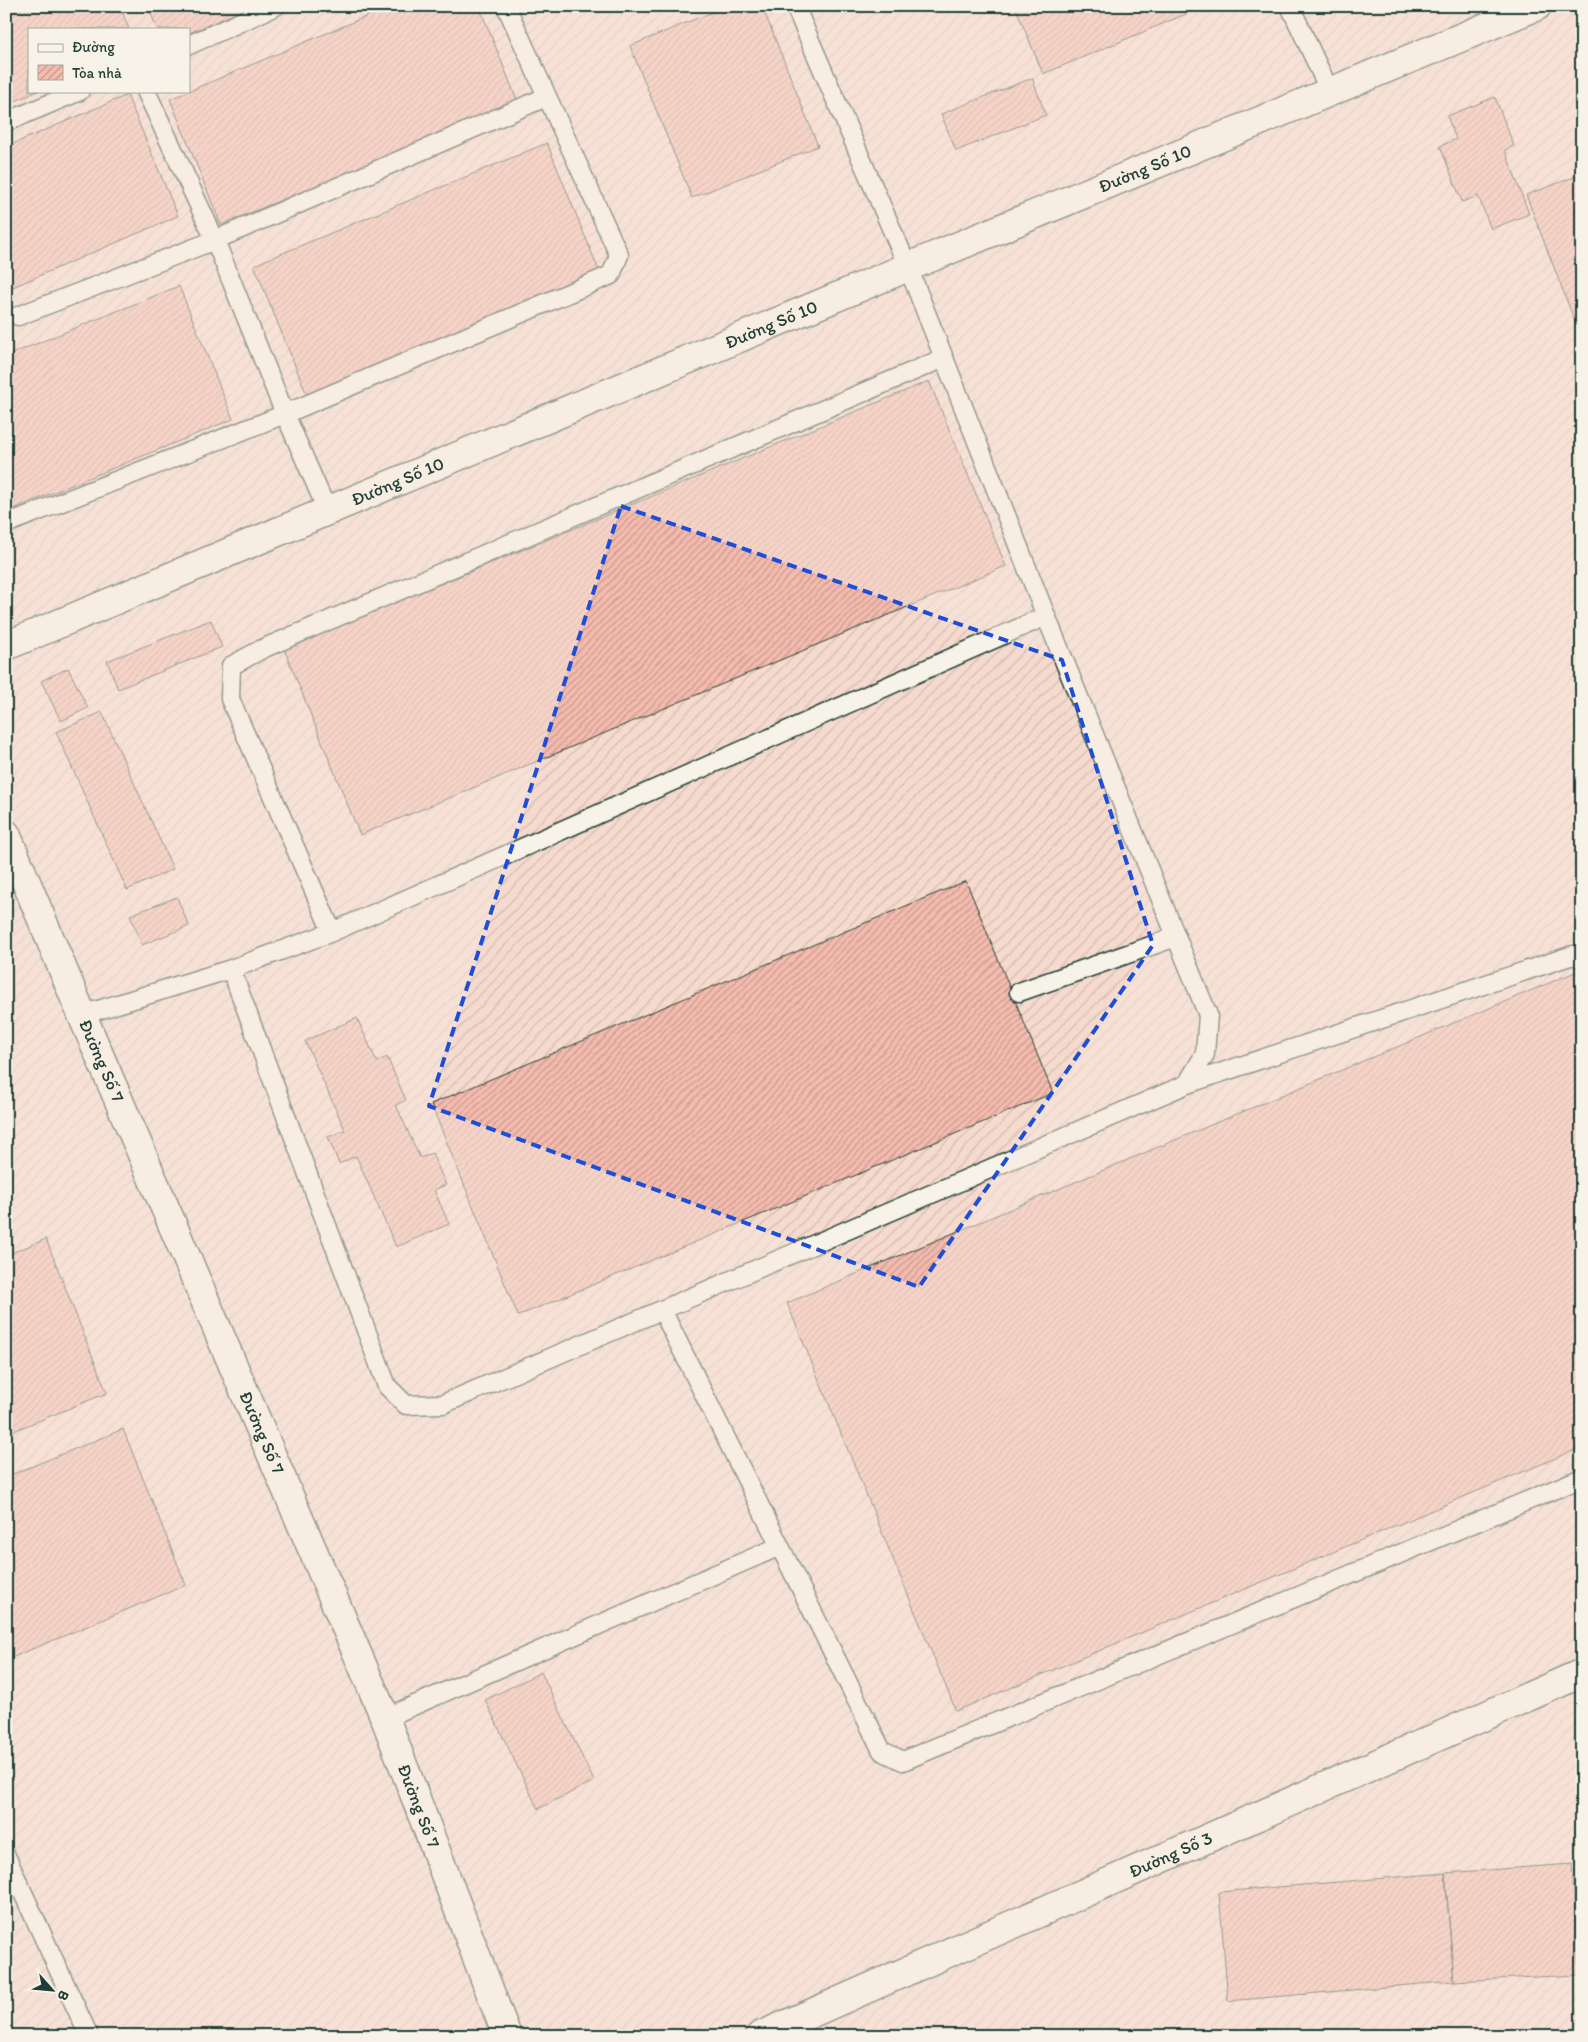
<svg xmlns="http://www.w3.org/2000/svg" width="1588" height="2042" font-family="Itim,sans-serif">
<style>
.industrial{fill:url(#industrial-furrows);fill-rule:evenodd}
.building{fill:url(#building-hatch);stroke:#1f3d34}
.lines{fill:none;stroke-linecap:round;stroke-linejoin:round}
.service-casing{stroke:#1f3d34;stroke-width:21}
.minor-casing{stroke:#1f3d34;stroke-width:31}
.service{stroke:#f7f3e8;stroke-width:18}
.minor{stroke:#f7f3e8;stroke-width:28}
.marked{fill:none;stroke:#1d4ed8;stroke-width:4;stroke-dasharray:10 6;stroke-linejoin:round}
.labels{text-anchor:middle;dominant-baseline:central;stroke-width:4;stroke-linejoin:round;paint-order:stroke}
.street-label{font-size:18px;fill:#1f3d34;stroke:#f7f3e8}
</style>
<defs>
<pattern id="industrial-furrows" width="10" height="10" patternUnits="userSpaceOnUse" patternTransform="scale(1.25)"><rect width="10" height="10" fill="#f6dace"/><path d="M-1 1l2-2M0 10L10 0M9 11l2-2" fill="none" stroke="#d2bcb2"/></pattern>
<pattern id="building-hatch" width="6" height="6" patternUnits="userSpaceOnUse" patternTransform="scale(1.25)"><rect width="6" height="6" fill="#f5bbae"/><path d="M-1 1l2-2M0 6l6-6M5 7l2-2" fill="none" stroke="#c6998e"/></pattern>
</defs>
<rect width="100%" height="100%" fill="#f7e8dc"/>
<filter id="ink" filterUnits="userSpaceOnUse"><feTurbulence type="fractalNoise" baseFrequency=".02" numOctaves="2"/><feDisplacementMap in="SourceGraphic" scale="10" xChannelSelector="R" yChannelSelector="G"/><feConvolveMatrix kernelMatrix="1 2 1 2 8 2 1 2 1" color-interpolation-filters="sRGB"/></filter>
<g filter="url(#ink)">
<!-- industrial -->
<path class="industrial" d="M 6,6 L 1582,6 L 1582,2036 L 6,2036 ZM 29,29 L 189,29 L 189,91 L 29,91 Z"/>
<!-- building -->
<path class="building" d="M 6,6 L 120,6 L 129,29 L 29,29 L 29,91 L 38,91 L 6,105 Z
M 148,6 L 253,6 L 189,33 L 189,29 L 157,29 Z
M 391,6 L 479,6 L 518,102 L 221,225 L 170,99 Z
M 727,6 L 762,6 L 818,146 L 692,198 L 630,46 Z
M 1015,6 L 1205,6 L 1043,74 Z
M 1032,78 L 1046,115 L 956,151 L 941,114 Z
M 127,95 L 178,216 L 6,290 L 6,147 Z
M 1495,97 L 1514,146 L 1505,150 L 1529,214 L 1491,229 L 1478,196 L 1462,202 L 1440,146 L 1456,139 L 1447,116 Z
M 547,143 L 600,273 L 307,395 L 254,265 Z
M 1582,174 L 1582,340 L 1526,195 Z
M 179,286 L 233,419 L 6,512 L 6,356 Z
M 929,381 L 1006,566 L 360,835 L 284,649 Z
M 211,620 L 222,647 L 118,689 L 107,661 Z
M 68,668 L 88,708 L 61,721 L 41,681 Z
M 102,712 L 173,869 L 127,890 L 56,732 Z
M 966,881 L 1053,1093 L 518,1316 L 431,1104 Z
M 177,897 L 189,926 L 142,945 L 130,915 Z
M 1580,970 L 1582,1447 L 956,1711 L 787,1303 Z
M 357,1018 L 377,1062 L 387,1057 L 406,1100 L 396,1105 L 420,1158 L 432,1153 L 446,1185 L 434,1190 L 449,1224 L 396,1247 L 356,1156 L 339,1164 L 328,1137 L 345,1130 L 305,1041 Z
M 46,1239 L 107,1393 L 6,1434 L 6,1255 Z
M 123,1429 L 186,1585 L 6,1660 L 6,1477 Z
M 541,1672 L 594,1781 L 538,1809 L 485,1700 Z
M 1572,1864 L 1579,1975 L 1454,1981 L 1445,1873 Z
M 1445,1873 L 1454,1981 L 1228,2001 L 1219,1892 Z"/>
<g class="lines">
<!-- service casing -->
<g class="service-casing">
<path id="service" d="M 1290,6 L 1330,92
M 189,45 L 276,6
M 146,91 L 215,240 L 285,414 L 327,510
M 6,122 L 80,91
M 18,316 L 215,240 L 546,97
M 6,524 L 285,414 L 611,275 L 619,255 L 506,6
M 332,932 L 230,699 L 231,666 L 262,649 L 944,358
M 231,969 L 387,1386 L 406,1405 L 443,1404 L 1187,1084 L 1205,1054 L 1208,1015 L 1046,616 L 908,267 L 795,6
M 1019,992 L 1176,937
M 82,1015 L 231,969 L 332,932 L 1046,616
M 1187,1084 L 1573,955 L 1582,959
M 662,1310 L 882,1751 L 903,1761 L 1582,1478
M 385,1718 L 780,1546
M 6,1856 L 89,2036"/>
</g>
<!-- minor casing -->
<g class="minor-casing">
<g id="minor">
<path id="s1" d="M 6,646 L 908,267 L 1537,6"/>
<path id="s2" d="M 6,834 L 82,1015 L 385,1718 L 507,2036"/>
<path id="s3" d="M 760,2036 L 1582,1673"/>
</g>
</g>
<!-- service -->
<use href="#service" class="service"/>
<!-- minor -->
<use href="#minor" class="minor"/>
</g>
</g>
<!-- marked area -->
<path d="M0 0H1588V2042H0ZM 621,506 L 1062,660 L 1153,945 L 919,1287 L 429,1106 Z" fill="#f7e8dc" fill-opacity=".55" fill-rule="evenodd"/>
<path class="marked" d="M 621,506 L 1062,660 L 1153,945 L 919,1287 L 429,1106 Z"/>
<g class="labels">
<!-- street labels -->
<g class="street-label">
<text stroke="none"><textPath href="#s1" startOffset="1235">Đường Số 10</textPath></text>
<text stroke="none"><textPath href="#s1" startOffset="830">Đường Số 10</textPath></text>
<text stroke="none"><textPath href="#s1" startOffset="425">Đường Số 10</textPath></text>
<text stroke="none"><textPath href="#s2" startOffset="246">Đường Số 7</textPath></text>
<text stroke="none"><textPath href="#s2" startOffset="651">Đường Số 7</textPath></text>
<text stroke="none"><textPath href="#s2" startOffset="1056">Đường Số 7</textPath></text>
<text stroke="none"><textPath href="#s3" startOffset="449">Đường Số 3</textPath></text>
</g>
</g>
<!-- margin -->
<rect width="1588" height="2042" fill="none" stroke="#f7f3e8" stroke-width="25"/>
<rect x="12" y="12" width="1563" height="2017" fill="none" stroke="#1f3d34" stroke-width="2" filter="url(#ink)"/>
<!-- legend -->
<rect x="28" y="28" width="162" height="65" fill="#f7f3e8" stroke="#a1aaa0"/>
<rect x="38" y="44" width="25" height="8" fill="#f7f3e8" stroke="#a1aaa0"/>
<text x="72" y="52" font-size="15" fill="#1f3d34">Đường</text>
<rect x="38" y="65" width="25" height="15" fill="url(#building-hatch)" stroke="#a1aaa0"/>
<text x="72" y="78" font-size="15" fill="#1f3d34">Tòa nhà</text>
<!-- north arrow -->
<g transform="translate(52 1990) rotate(117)" stroke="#f7f3e8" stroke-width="4" paint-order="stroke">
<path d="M0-4L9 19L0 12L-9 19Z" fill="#1f3d34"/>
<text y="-8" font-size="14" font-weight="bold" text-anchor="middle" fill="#1f3d34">B</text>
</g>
</svg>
